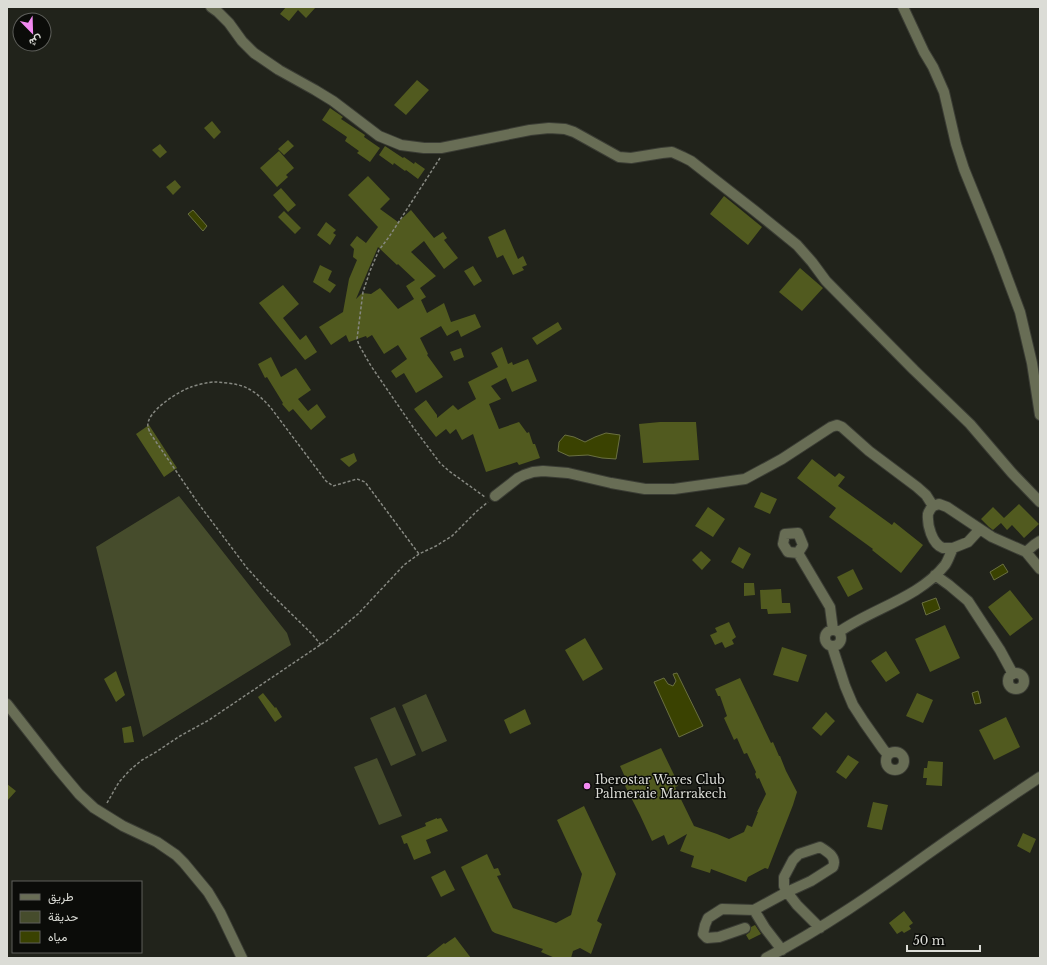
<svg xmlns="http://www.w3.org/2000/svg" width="1047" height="965" font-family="'Libre Baskerville',Vazirmatn,serif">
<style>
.green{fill:#464c2c}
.water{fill:#3a4201;stroke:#6a7041}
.building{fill:#515a1f;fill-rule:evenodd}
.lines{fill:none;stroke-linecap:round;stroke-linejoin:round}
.minor-casing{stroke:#3b3d35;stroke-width:12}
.path{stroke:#868881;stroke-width:1.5;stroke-dasharray:3 2;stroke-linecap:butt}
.minor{stroke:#686d55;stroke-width:10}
.poi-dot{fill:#f38af1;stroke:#0b0c09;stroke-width:1.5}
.labels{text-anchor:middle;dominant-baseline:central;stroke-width:3;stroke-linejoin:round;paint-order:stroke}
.poi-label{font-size:12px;fill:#dbdcd6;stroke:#0b0c09;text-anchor:start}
</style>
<rect width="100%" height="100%" fill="#21231b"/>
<!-- green -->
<path class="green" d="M 179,496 L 287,633 L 291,645 L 143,737 L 96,547 Z
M 426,694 L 447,741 L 422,752 L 402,705 Z
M 395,707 L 416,755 L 391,766 L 370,718 Z
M 377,758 L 402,816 L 379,825 L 354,767 Z"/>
<!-- water -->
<path class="water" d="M 193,210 L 207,226 L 203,231 L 188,214 Z
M 606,433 L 620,435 L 616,459 L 602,458 L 588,455 L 569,456 L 558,451 L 559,442 L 565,435 L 574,437 L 585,442 L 595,437 Z
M 1003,564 L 1008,572 L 994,580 L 990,572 Z
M 936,598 L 940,609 L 926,615 L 922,603 Z
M 677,673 L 703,726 L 679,737 L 654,682 L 664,678 L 668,684 L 673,686 L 676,681 L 673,674 Z
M 978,691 L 981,703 L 975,704 L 972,693 Z"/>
<!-- building -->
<path class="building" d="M 286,7 L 316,7 L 306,18 L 298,10 L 289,21 L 280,14 Z
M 417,80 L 429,90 L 406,115 L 394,105 Z
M 330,108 L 343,117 L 341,119 L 365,135 L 364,137 L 380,148 L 370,162 L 357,153 L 359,151 L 345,141 L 347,137 L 322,120 Z
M 212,121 L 221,132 L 214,139 L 204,128 Z
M 288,140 L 294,146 L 284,155 L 278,149 Z
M 160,144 L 167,152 L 160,158 L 152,150 Z
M 385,146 L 403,158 L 404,157 L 414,164 L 415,162 L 425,169 L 418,179 L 406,170 L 405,171 L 394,163 L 393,165 L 379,155 Z
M 279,151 L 294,168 L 286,175 L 288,177 L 277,187 L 260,168 Z
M 368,176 L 390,199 L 380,209 L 398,222 L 411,210 L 434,238 L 443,232 L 447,238 L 444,240 L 458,258 L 444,269 L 424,241 L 411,252 L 436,276 L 420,288 L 426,297 L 421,300 L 427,313 L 444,303 L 451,322 L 475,314 L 481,327 L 461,337 L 458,330 L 447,336 L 441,326 L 420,338 L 428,354 L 427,355 L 443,377 L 416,393 L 404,373 L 396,378 L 391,371 L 407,359 L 398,345 L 384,354 L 372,335 L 367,338 L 366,336 L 349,342 L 346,335 L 331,345 L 319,327 L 343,312 L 349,279 L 357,260 L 353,257 L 354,249 L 350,245 L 357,236 L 366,243 L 378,227 L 348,195 ZM 378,247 L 397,265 L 398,264 L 415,280 L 406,286 L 414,299 L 398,309 L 380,288 L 371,294 L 362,293 L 356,299 Z
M 175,180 L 181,187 L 173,195 L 166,187 Z
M 281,188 L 296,205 L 288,212 L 273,195 Z
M 724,196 L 762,227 L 748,245 L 710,214 Z
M 284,211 L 301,228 L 295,234 L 278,217 Z
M 326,222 L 336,230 L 333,233 L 336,235 L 330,245 L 317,235 Z
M 505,229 L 518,259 L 523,256 L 527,265 L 522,267 L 524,270 L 513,275 L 503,255 L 497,258 L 488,237 Z
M 320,265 L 332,271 L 328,280 L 336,285 L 330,293 L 313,282 Z
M 473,266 L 482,281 L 474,286 L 464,271 Z
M 800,268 L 823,288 L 802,311 L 779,292 Z
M 283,285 L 299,304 L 283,318 L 300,340 L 306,335 L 317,352 L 305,360 L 259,303 Z
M 558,322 L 562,329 L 537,345 L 532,338 Z
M 502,347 L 508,364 L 512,362 L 513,365 L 528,359 L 537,381 L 512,392 L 506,378 L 491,386 L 501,399 L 489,404 L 499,429 L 519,422 L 527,433 L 529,432 L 533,444 L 535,444 L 540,458 L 519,465 L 517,462 L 486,472 L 473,434 L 462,440 L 456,429 L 450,434 L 446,429 L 436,437 L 414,409 L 426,400 L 437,415 L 437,418 L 453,405 L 458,410 L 476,399 L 468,382 L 498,367 L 491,353 Z
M 461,348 L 464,357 L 454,361 L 450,352 Z
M 271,357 L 281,377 L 296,368 L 311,390 L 298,399 L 308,411 L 317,404 L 326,417 L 311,430 L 293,409 L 289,412 L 282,404 L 283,403 L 267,377 L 265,378 L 258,364 Z
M 660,422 L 696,422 L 699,460 L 643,463 L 639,424 Z
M 149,425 L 177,468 L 164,477 L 136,434 Z
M 354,453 L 357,461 L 349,467 L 340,459 Z
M 812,459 L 835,477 L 839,473 L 845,477 L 838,486 L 892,525 L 894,522 L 923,545 L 901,573 L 872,550 L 873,549 L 829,517 L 836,508 L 797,478 Z
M 761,492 L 777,499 L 770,514 L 754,507 Z
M 1019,504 L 1039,524 L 1024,538 L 1012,525 L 1007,530 L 1001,523 L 993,530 L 989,527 L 981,519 L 993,507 L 1004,518 Z
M 708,507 L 725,519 L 713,537 L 695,526 Z
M 739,547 L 751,554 L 743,569 L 731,562 Z
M 701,551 L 711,560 L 702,570 L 692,560 Z
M 853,569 L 863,589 L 848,597 L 837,577 Z
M 744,583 L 754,583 L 755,595 L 744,596 Z
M 781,589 L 782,603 L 790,603 L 791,613 L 768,614 L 767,609 L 761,609 L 760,590 Z
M 1010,590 L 1033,619 L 1010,636 L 988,607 Z
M 729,622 L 736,637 L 732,640 L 734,644 L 725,648 L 722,642 L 715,645 L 710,635 L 717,632 L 715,628 Z
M 945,625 L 960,658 L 930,672 L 915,639 Z
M 585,638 L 603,669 L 583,681 L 565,650 Z
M 782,647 L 807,655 L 798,682 L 773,675 Z
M 886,651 L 900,673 L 886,682 L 871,661 Z
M 116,671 L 125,695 L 116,702 L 104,679 Z
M 740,678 L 771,743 L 773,742 L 779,756 L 780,756 L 786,771 L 797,792 L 793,805 L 768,869 L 765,868 L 748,877 L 746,882 L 711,869 L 710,873 L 691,867 L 694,856 L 680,851 L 687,834 L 668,845 L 664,835 L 652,841 L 640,815 L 621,778 L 625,777 L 620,766 L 661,748 L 678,783 L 676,783 L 678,786 L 675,787 L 694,826 L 717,834 L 729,839 L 744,832 L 747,825 L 752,827 L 758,812 L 757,812 L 766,794 L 759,778 L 757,779 L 755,774 L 756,772 L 747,753 L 744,754 L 737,738 L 734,740 L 724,718 L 727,716 L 720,696 L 718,696 L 715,689 Z
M 263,693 L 275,708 L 276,707 L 282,717 L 275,722 L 258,697 Z
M 917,693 L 933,700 L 923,723 L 906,716 Z
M 525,709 L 531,724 L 510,734 L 504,720 Z
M 826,712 L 835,721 L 821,736 L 812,728 Z
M 1006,717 L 1020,747 L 994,760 L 979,730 Z
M 131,726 L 134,742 L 124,743 L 122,728 Z
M 848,755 L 859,762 L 846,779 L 836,772 Z
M 928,761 L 943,762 L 942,786 L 926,785 L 927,778 L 923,778 L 924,768 L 927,768 Z
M 7,784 L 16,791 L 7,801 Z
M 873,802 L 888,805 L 882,830 L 867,827 Z
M 584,806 L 616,874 L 597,921 L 602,924 L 591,954 L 580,948 L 573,951 L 571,958 L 555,958 L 541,952 L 543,949 L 495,933 L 492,931 L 461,867 L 487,854 L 494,869 L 498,868 L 501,875 L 497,876 L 513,908 L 556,923 L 571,915 L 582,874 L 557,820 Z
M 437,818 L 437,819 L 441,818 L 448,831 L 426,840 L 431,853 L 414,860 L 407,843 L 404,844 L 401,836 L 426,826 L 425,823 Z
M 1023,833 L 1036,839 L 1030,853 L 1017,846 Z
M 445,870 L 455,890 L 441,897 L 431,877 Z
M 904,911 L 913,923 L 909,926 L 911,929 L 904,933 L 902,931 L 897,934 L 889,923 Z
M 755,925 L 761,934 L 749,940 L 746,935 L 750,932 L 751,927 Z
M 455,937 L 471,958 L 425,958 L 444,943 L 445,944 Z"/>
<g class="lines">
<!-- minor casing -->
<g class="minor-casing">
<path id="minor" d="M 211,7 L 218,12 L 229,23 L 242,41 L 254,53 L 279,70 L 315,90 L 333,101 L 379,136 L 401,145 L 424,148 L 441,148 L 530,130 L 549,128 L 565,129 L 574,132 L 619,157 L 631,158 L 662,153 L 672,152 L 683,157 L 691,161 L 755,211 L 797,245 L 812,262 L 826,281 L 914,370 L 970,424 L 1012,473 L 1040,502
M 903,7 L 924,52 L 933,67 L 944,92 L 956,144 L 964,169 L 998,253 L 1020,312 L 1032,363 L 1040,415
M 495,496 L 518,478 L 524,475 L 533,472 L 543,471 L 568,473 L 611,483 L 645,489 L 674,489 L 745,479 L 782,459 L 831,427 L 837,425 L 842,427 L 869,451 L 917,487 L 926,495 L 933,506 L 939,504 L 947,507 L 992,537 L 1026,552 L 1040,569
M 933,506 C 931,508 929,511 928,514 C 927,525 932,544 943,548 C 946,548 950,548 953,548
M 1026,552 L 1034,545 L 1040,541
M 798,553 L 788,552 L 783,544 L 785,534 L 798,533 L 803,545 L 798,553 L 830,607 L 833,630
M 935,575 L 949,585 L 968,601 L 1000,650 L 1013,674
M825 638a8 8 0 1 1 16 0a8 8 0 1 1-16 0Z
M 839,632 C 871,609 919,598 945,565 C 948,561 950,554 953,548 L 968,542 L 980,529
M 832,646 L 845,686 L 853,705 L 864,722 L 883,749 L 888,755
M1008 681a8 8 0 1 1 16 0a8 8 0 1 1-16 0Z
M 7,704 L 58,769 L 79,794 L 94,808 L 123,826 L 157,842 L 176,855 L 184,863 L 208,892 L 220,912 L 242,958
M886 761a9 9 0 1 1 18 0a9 9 0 1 1-18 0Z
M 754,910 L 765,928 L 782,950
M 745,928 L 719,937 L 707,938 L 703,934 L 705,925 L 708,918 L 722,909 L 754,910 L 787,892 L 811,881 L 833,867 C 837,857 828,852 820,847 L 799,854 L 793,860 L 784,877 L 784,886 L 787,892 L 797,905 L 820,928
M 766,958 C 822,929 874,893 925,856 C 963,829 1001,803 1040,777"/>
</g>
<!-- path -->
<path class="path" d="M 440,158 L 389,237 L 379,250 L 370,271 L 363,292 L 357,339 L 359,345 L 371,366 L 413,427 L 440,463 L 449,471 L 485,497
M 321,645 L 312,634 L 267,590 L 247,568 L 198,503 L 150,433 C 150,432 148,428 148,427 C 145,412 179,391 191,387 C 196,385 209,382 215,382 C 221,382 237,384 242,386 C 254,390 263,399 271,408 L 326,481 L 333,486 L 357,479 L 365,482 L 419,554
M 107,803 L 119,782 L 130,770 L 142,760 L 156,752 L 180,736 L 209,720 L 326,641 L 358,614 L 404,565 L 419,554 L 436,546 L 452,536 L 477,511 L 488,502"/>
<!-- minor -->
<use href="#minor" class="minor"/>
</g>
<!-- markers -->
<circle class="poi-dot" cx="587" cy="786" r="4"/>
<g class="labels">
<!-- poi labels -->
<g class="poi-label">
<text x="595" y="779">Iberostar Waves Club<tspan x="595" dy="14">Palmeraie Marrakech</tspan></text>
</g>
</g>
<!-- border -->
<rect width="1047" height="965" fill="none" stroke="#dbdcd6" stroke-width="16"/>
<!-- legend -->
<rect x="12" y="881" width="130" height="72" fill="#0b0c09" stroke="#5e5f5b"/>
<rect x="20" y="894" width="20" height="6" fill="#686d55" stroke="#5e5f5b"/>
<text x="48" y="901" font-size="12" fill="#dbdcd6">طريق</text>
<rect x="20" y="911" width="20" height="12" fill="#464c2c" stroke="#5e5f5b"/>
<text x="48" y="921" font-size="12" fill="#dbdcd6">حديقة</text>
<rect x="20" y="931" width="20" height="12" fill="#3a4201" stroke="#5e5f5b"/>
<text x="48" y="941" font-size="12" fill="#dbdcd6">مياه</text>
<!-- north arrow -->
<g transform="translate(32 32) rotate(157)"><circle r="19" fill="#0b0c09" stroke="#5e5f5b"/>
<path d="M0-3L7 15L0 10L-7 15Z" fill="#f38af1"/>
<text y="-6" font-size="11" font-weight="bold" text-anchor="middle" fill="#dbdcd6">ش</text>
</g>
<!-- scale -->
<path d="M907 945v6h73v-6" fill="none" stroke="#dbdcd6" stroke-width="2"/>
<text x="913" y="945" font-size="12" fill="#dbdcd6" stroke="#0b0c09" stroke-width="3" paint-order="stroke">50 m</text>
</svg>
